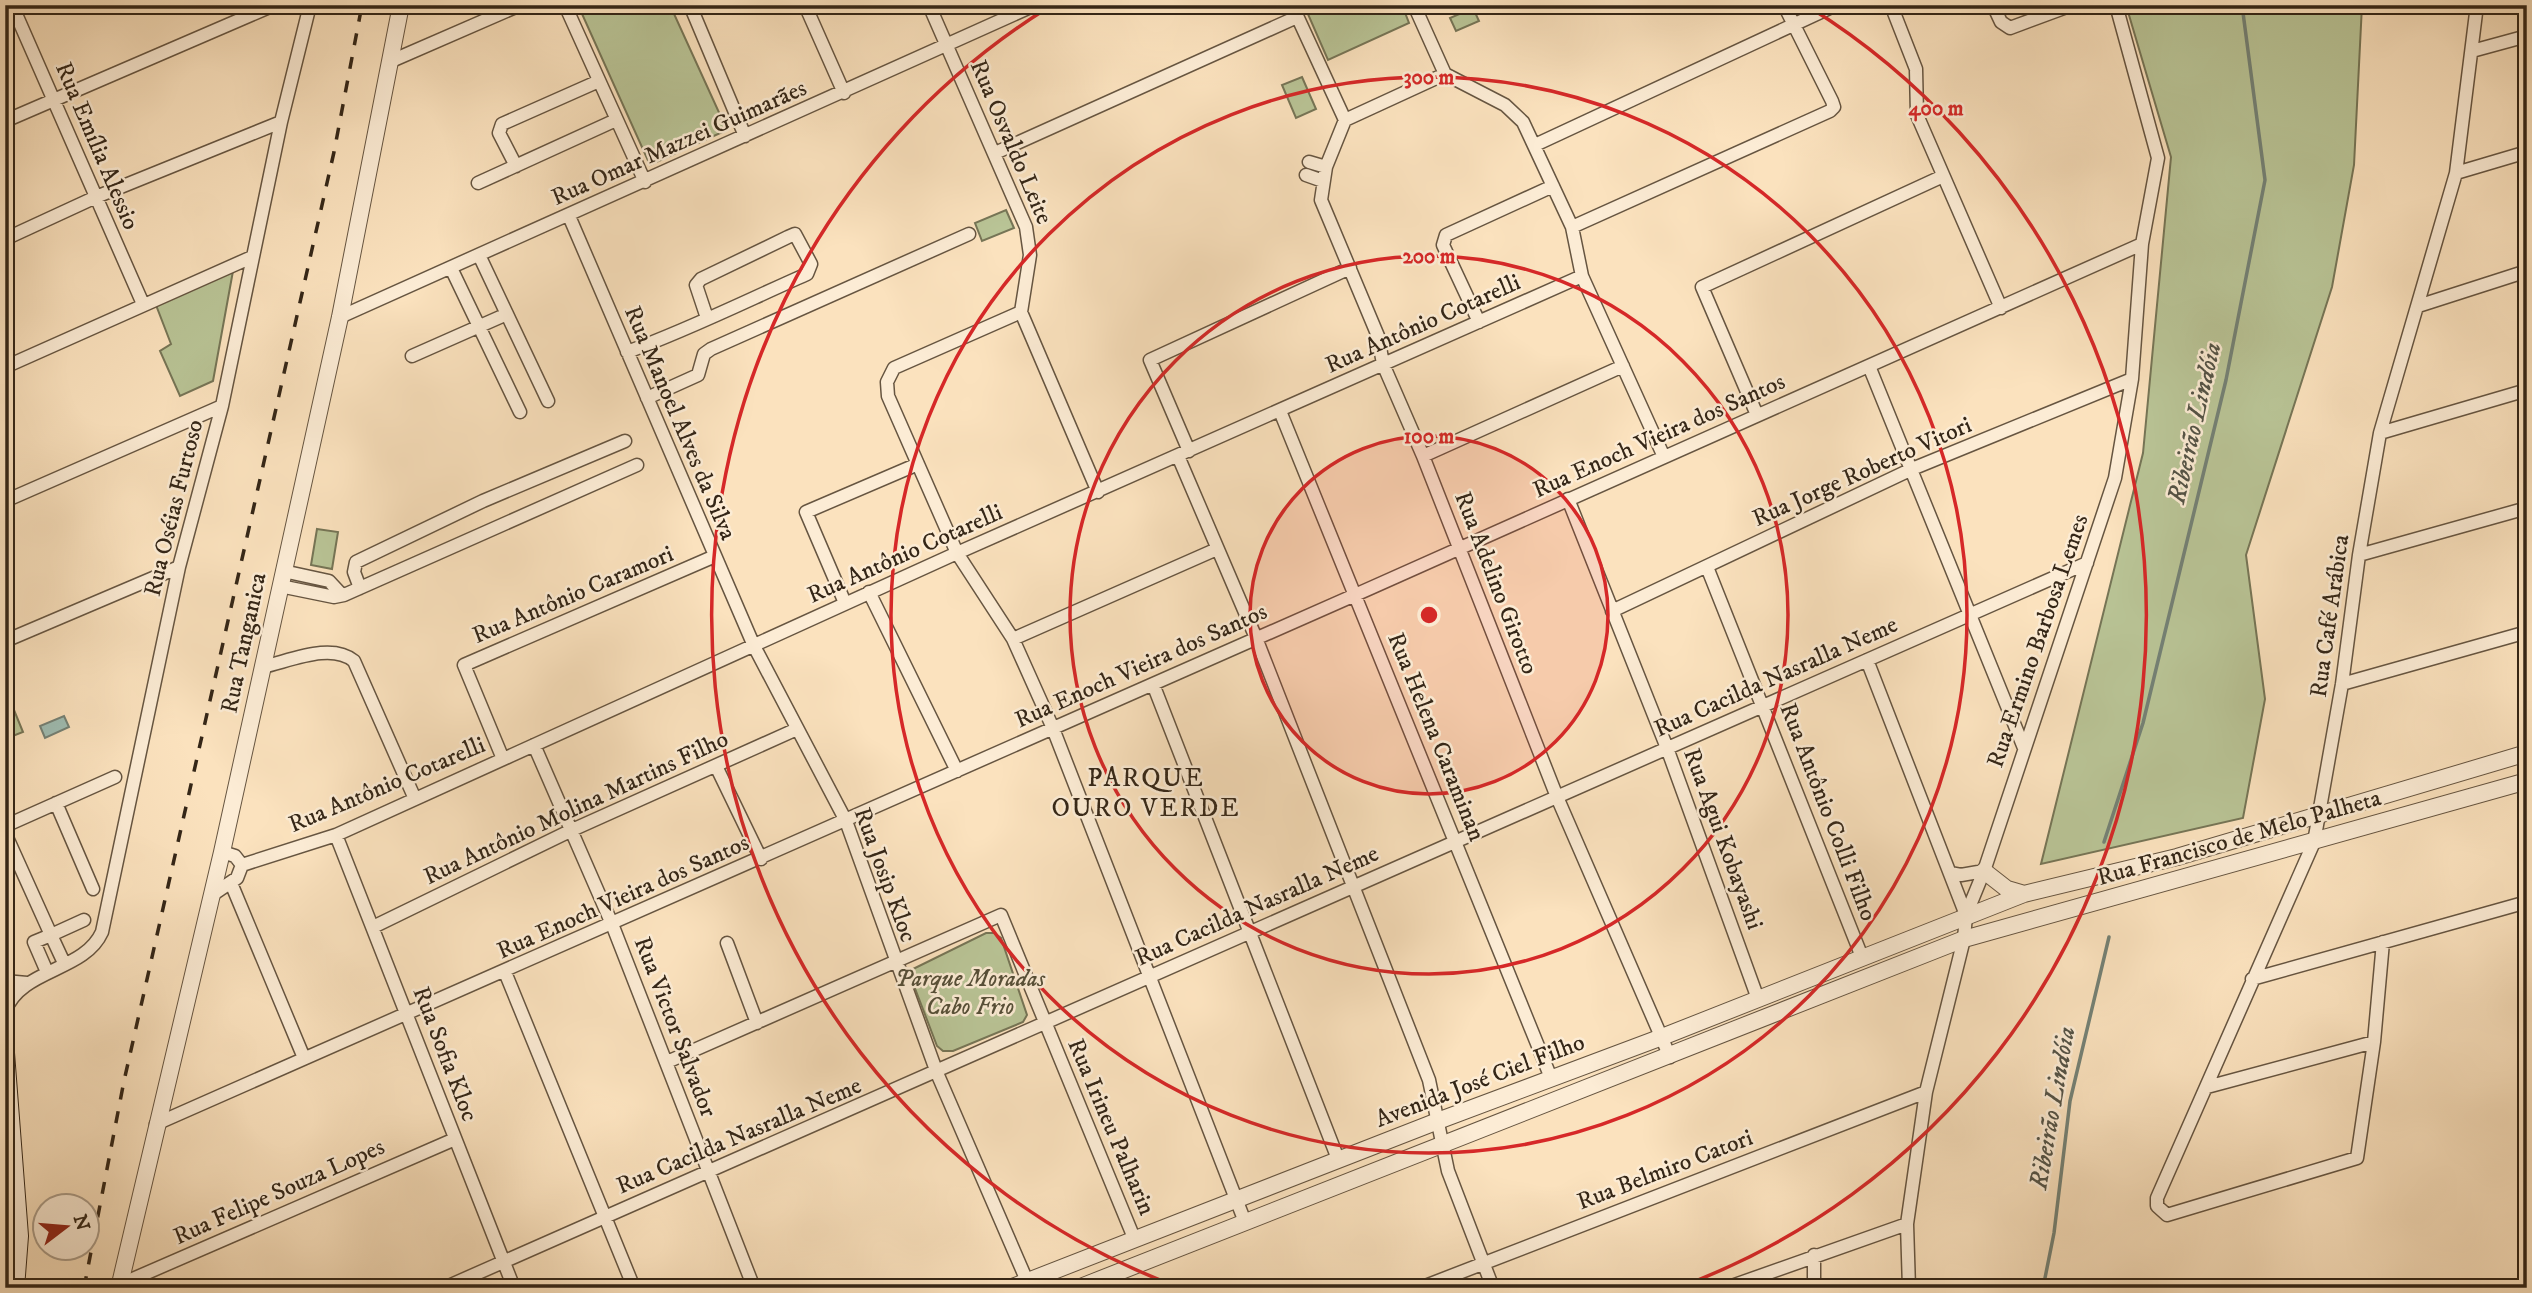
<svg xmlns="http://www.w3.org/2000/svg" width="2532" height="1293" font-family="'IM FELL DW Pica',serif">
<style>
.green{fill:#b9c496;stroke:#767556;stroke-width:2}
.water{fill:#9fbdb3;stroke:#748175;stroke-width:2}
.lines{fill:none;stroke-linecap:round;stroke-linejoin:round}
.stream{stroke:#748175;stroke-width:3.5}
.minor-casing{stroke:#665541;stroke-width:15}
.tertiary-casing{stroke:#665541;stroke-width:18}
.secondary-casing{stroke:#342617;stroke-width:20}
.minor{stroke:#fcecd5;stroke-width:12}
.tertiary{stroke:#fcecd5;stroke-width:16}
.secondary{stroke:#fcecd5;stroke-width:18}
.rail{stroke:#342617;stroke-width:3.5;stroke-dasharray:12 12;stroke-linecap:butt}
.ring{fill:none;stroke:#d62828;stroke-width:3.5}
.labels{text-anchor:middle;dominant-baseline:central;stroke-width:5;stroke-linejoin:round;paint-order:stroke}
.street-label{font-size:24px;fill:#342617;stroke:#fcecd5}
.park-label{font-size:24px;font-style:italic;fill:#554e37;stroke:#fcecd5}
.water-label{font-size:26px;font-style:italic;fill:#545346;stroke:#fcecd5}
.neighbourhood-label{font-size:26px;letter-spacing:2px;fill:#342617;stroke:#fcecd5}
.centre{fill:#d62828;stroke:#fcecd5;stroke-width:3.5}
.ring-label{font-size:21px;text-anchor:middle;font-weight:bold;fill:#d62828;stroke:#fcecd5;stroke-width:5;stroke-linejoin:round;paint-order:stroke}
</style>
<rect width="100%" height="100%" fill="#fbe2be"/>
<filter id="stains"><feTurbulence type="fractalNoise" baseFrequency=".00286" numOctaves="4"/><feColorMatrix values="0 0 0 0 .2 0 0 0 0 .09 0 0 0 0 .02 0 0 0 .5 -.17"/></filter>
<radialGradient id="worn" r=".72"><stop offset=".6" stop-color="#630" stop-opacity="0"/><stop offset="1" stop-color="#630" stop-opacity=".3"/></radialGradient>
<!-- green -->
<path class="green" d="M 578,5 L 670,5 L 727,130 L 650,165 Z
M 1304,5 L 1402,5 L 1409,23 L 1328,60 Z
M 2126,5 L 2362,5 L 2354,165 L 2332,287 L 2246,555 L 2265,699 L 2243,818 L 2041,864 L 2143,453 L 2171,157 Z
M 1473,8 L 1479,21 L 1456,31 L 1450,18 Z
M 1302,77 L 1316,109 L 1296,118 L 1282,85 Z
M 1006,210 L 1014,228 L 982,241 L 975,223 Z
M 233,271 L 213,381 L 180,396 L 160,351 L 171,344 L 156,305 Z
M 317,529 L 338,532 L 332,569 L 311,565 Z
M 5,688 L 23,732 L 5,739 Z
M 986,933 L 994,933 L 1001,938 L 1027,1015 L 1023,1022 L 953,1051 L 943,1051 L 937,1046 L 911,978 L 913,969 Z"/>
<!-- water -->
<path class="water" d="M 64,716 L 69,727 L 45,738 L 40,726 Z"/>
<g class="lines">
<!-- stream -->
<path class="stream" d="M 2104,842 L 2143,723 L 2226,380 L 2265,180 L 2242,5
M 2043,1288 L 2054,1233 L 2070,1101 L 2109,937"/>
<!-- minor casing -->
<g class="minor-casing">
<path id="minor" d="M 12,5 L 143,304
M 565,5 L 645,182
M 690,5 L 745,136
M 805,5 L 844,93
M 929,5 L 1026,227 L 1030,255 L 1021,312 L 1098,492
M 1292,5 L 1345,120
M 1414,5 L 1445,74 L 1505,105 L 1523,122 L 1572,227 L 1582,276 L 1664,457
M 1891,5 L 1916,69 L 1917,115 L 2001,308
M 1993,5 L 2001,22 L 2010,28 L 2072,5
M 2472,51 L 2527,36
M 389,62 L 520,5
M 1345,120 L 1326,167 L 1321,200 L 1378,336 L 1383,364 L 1423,456 L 1557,797 L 1670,1057
M 1345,120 L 1445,74
M 5,121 L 274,5
M 1535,145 L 1836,5
M 995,153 L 1297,17
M 1309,162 L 1326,167
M 516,166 L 499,133 L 502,124 L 599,81
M 2456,173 L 2527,152
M 1306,175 L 1323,181
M 478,183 L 616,120
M 569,216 L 754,646 L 846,821 L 937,1073 L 1027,1281
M 1572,227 L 1830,111 L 1834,107 L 1832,101 L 1784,5
M 5,239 L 96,197 L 281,122
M 479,255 L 548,401
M 451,268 L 520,412
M 2418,306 L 2527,271
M 1021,312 L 894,368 L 887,382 L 888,396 L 957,553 L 1013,639 L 1052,726 L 1245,1222
M 340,317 L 1035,5
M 1479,322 L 1443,245 L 1446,235 L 1553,186
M 627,352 C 688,330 748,300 807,274 L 811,264 L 795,234 L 788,237 L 701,279 L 696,285 L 707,318
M 412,356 L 507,314
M 1869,366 L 2024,748
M 5,367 L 252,257
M 647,398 L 698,375 L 704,354 L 711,349 L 969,234
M 1280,411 L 1551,1078
M 1757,415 L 1702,287 L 1941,177
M 2380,433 L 2527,390
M 1189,451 L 1150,360 L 1350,268
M 1178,456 L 1256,638 L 1429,1080 L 1448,1171 L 1493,1288
M 1423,456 L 1623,366
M 1568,499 L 1667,748 L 1758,999
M 5,501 L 222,406
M 2359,555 L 2527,508
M 1707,567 L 1862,957
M 283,571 L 329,581 L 342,595
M 280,586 L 334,597 L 344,595 L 637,465
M 360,588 L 354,572 L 356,562 L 483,501 L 625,441
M 869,592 L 957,771
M 845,603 L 806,512 L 918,464
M 1612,611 L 1912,469 L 2132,379
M 1013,639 L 1217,549
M 5,641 L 179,567
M 1867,660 L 1966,915
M 262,667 C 290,661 331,642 354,661 L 415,799
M 1153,684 L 1338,1159
M 2342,684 L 2527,632
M 534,745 L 612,924 L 754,1288
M 503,759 L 464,665 L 715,556
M 716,766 L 761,859
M 56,803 L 93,889
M 5,826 L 115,777
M 5,833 L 51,935 L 34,942 L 47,972
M 336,835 L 514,1288
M 242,865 L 336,835 L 957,553 L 1582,276
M 1950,873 L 1961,875 L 1984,871
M 231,883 L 304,1058
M 212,895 L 237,878 L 242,865 L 235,856 L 222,852
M 373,927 L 572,830 L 797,729
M 2383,942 L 2374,1042 L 2357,1158 L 2167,1215 L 2157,1206 L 2157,1198 L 2314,842 L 2342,684 L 2359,555 L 2380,433 L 2456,173 L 2477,5
M 727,943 L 757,1023
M 64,963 L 51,935 L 84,920
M 505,972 L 634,1288
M 2252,979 L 2527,902
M 5,981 L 27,983
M 5,1011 C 22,968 84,972 102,932 L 179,567 L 222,406 L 281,122 L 310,5
M 667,1062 L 1001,915 L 1134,1238
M 2207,1087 L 2374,1042
M 156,1124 C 818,830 1482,542 2142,244
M 1814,1255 L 1814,1288
M 119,1285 L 455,1139
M 444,1288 L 2087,563
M 1420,1288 L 1926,1092
M 1726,1288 L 1907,1224
M 1909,1288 L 1907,1224 L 1926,1092 L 1964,939 L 1966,915 L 1984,871 L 2115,478 L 2132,379 L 2142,244 L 2158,158 L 2116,5"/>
</g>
<!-- tertiary casing -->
<g class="tertiary-casing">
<path id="tertiary" d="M 1984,871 L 2007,889 L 2024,894
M 119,1288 L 222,852 L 340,317 L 401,5
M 1010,1288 L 1443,1119 L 1662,1037 L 2024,894 L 2177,857 L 2527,753
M 1078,1288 L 1964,939 L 2527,781"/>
</g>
<!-- secondary casing -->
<g class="secondary-casing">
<path id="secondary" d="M 5,1053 L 19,1236 L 15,1288"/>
</g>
<!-- minor -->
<use href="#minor" class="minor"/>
<!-- tertiary -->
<use href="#tertiary" class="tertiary"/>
<!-- secondary -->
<use href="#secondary" class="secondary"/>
<!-- rail -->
<path class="rail" d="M 84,1288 L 124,1081 L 334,152 L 362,5"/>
</g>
<!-- distance rings -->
<circle cx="1429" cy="615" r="179" fill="#d62828" fill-opacity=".12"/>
<g class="ring">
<circle cx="1429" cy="615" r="179"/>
<circle cx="1429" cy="615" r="359"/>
<circle cx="1429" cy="615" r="538"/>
<path d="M1178 1287A717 717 0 0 1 1049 7M1809 7A717 717 0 0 1 1680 1287"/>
</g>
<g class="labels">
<!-- street labels -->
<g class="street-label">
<text transform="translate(1011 142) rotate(67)">Rua Osvaldo Leite</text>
<text transform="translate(679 143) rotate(-24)">Rua Omar Mazzei Guimarães</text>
<text transform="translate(97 146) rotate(67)">Rua Emília Alessio</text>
<text transform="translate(1423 324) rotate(-24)">Rua Antônio Cotarelli</text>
<text transform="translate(680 423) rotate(67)">Rua Manoel Alves da Silva</text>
<text transform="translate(1659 436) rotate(-24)">Rua Enoch Vieira dos Santos</text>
<text transform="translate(1862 472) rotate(-24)">Rua Jorge Roberto Vitori</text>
<text transform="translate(174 508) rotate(-76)">Rua Oséias Furtoso</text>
<text transform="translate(905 554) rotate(-24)">Rua Antônio Cotarelli</text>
<text transform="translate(1496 583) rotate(69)">Rua Adelino Girotto</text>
<text transform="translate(573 595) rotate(-23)">Rua Antônio Caramori</text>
<text transform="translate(2330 616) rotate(-82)">Rua Café Arábica</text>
<text transform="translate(2038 641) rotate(-71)">Rua Ermino Barbosa Lemes</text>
<text transform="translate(244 643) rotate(-78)">Rua Tanganica</text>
<text transform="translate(1141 666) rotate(-24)">Rua Enoch Vieira dos Santos</text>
<text transform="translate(1776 677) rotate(-24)">Rua Cacilda Nasralla Neme</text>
<text transform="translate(1436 737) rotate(68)">Rua Helena Caraminan</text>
<text transform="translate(387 785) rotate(-23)">Rua Antônio Cotarelli</text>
<text transform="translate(576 808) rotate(-25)">Rua Antônio Molina Martins Filho</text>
<text transform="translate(1828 812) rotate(69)">Rua Antônio Colli Filho</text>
<text transform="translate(2239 838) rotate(-16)">Rua Francisco de Melo Palheta</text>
<text transform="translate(1723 839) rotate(70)">Rua Agui Kobayashi</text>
<text transform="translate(885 875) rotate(70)">Rua Josip Kloc</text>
<text transform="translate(623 897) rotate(-24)">Rua Enoch Vieira dos Santos</text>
<text transform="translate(1257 906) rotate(-24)">Rua Cacilda Nasralla Neme</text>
<text transform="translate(675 1027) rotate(69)">Rua Victor Salvador</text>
<text transform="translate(445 1054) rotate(69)">Rua Sofia Kloc</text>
<text transform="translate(1480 1081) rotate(-21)">Avenida José Ciel Filho</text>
<text transform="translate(1111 1127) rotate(67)">Rua Irineu Palharin</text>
<text transform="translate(739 1136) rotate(-23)">Rua Cacilda Nasralla Neme</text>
<text transform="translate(1665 1170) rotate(-21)">Rua Belmiro Catori</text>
<text transform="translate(279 1192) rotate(-24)">Rua Felipe Souza Lopes</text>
</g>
<!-- park labels -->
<g class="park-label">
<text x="970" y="979">Parque Moradas<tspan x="970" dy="28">Cabo Frio</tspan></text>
</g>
<!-- water labels -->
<g class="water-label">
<text transform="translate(2195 423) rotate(-77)">Ribeirão Lindóia</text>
<text transform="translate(2053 1108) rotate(-80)">Ribeirão Lindóia</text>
</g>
<!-- neighbourhood labels -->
<g class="neighbourhood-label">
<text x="1146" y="778">PARQUE<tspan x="1146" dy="30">OURO VERDE</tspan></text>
</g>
</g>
<circle cx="1429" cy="615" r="10" class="centre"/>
<g class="ring-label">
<text x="1429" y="84">300 m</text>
<text x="1936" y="115">400 m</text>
<text x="1429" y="263">200 m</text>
<text x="1429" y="443">100 m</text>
</g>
<!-- margin -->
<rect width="2532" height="1293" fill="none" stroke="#fbe2be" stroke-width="28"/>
<rect x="7" y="7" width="2518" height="1279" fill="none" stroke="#342617" stroke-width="3.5"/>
<rect x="14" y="14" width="2504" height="1265" fill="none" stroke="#342617" stroke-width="2"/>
<!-- north arrow -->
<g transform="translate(66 1227) rotate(74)"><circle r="33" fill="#fcecd5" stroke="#ac9d89" stroke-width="2"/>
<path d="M0-5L12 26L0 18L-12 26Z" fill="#8f2418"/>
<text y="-10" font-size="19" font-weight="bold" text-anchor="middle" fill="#342617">N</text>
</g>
<rect width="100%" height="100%" filter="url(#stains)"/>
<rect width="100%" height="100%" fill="url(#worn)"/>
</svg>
